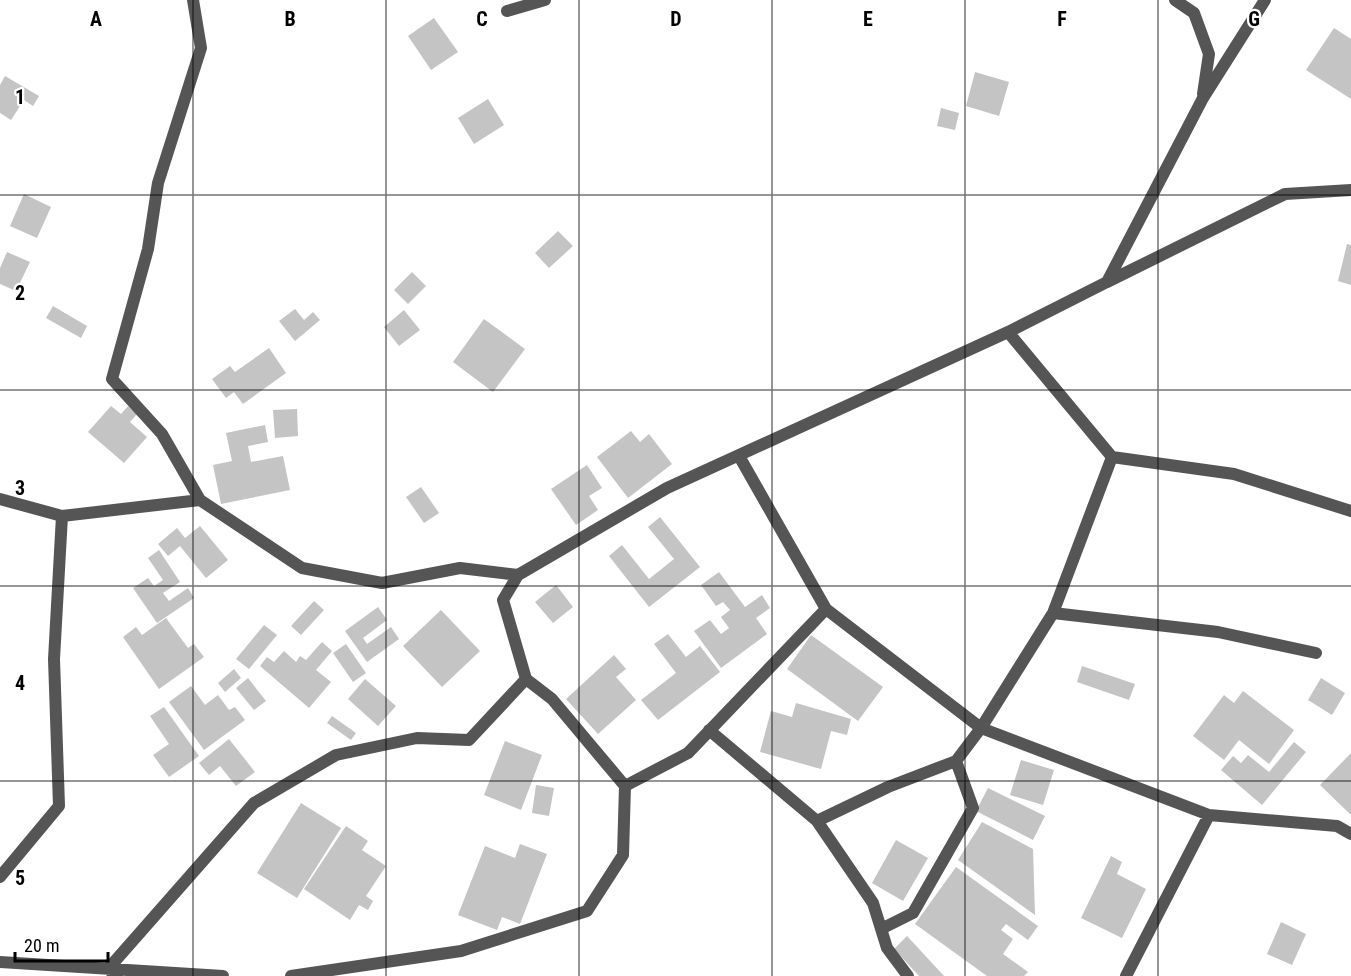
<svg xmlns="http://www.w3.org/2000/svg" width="1351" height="976" font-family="'Roboto Condensed',sans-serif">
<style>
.building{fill:#c4c4c4}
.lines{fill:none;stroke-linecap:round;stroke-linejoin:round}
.street{stroke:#555;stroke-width:12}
.grid{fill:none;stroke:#000;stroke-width:1.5;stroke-opacity:0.55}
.grid-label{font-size:20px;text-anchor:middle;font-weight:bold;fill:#000;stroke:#fff;stroke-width:4.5;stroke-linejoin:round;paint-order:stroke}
</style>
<rect width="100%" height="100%" fill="#fff"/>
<!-- building -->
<path class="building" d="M 434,18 L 458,52 L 431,70 L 408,36 Z
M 1334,28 L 1351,39 L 1351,99 L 1306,70 Z
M 975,72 L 1009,82 L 999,116 L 966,106 Z
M 5,76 L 39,96 L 33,106 L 24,100 L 11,120 L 0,113 L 0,85 Z
M 488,99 L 504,125 L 474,144 L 458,118 Z
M 941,108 L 959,113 L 955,130 L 937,126 Z
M 24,194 L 51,207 L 37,238 L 10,226 Z
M 558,231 L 573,246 L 549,268 L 535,253 Z
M 1347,244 L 1351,245 L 1351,285 L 1338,281 Z
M 7,252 L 30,262 L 16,291 L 0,284 L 0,268 Z
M 412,272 L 426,286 L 408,304 L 394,290 Z
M 53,306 L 87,326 L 81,338 L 46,318 Z
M 295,309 L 304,320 L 313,312 L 320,320 L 295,341 L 279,321 Z
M 404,310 L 420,330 L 399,346 L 384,327 Z
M 484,319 L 525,349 L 493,392 L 453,362 Z
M 269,348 L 286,373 L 243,404 L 234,392 L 226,398 L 212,379 L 230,366 L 235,372 Z
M 111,406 L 121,414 L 128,406 L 137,414 L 130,422 L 147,437 L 124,463 L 88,432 Z
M 297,409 L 298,436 L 275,438 L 273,410 Z
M 265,425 L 268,442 L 248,446 L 251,462 L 283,456 L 290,490 L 221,504 L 213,465 L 232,461 L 226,433 Z
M 631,431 L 640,442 L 649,434 L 672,464 L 628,498 L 597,457 Z
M 587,465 L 602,488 L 589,496 L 598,510 L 576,525 L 551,489 Z
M 421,487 L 439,513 L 424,523 L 406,497 Z
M 660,517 L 700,567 L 649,607 L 609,556 L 622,545 L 649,579 L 674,559 L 648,527 Z
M 200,526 L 228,560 L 206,578 L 180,546 L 168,556 L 158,544 L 177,528 L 185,538 Z
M 159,550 L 180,582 L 163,593 L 169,601 L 188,588 L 194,598 L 157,623 L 133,588 L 148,578 L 154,586 L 163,580 L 148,558 Z
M 719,572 L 745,607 L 762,595 L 770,608 L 756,618 L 767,634 L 721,668 L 694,631 L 710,620 L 721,634 L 729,628 L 721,617 L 730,610 L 723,602 L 716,606 L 701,585 Z
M 556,585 L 573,607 L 553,623 L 535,602 Z
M 314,601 L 324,610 L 301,635 L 291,626 Z
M 378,607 L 387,620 L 363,638 L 367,644 L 391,627 L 399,639 L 367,662 L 345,631 Z
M 441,610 L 480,651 L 442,687 L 403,646 Z
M 166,618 L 188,648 L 194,644 L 204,657 L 159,689 L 123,637 L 136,627 L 142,635 Z
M 264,625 L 277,635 L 249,669 L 236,659 Z
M 668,634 L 686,657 L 700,646 L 720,672 L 658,720 L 641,700 L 676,673 L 654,644 Z
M 811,635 L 883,687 L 858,721 L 787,669 Z
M 322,642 L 332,651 L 316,670 L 331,682 L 309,708 L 260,666 L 267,657 L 274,662 L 284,651 L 296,662 L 300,656 L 306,660 Z
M 346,644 L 366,673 L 353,682 L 333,653 Z
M 614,655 L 626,669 L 616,677 L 636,700 L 598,734 L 566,699 Z
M 1082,666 L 1135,684 L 1129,700 L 1077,682 Z
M 234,669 L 241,678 L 225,692 L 218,683 Z
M 248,678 L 266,701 L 254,710 L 236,688 Z
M 1321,678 L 1345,693 L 1332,715 L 1308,700 Z
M 365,679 L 396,706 L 378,726 L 348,699 Z
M 191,686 L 205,705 L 218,695 L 229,710 L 235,707 L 245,720 L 204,750 L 169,702 Z
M 1243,691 L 1294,730 L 1269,764 L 1239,740 L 1224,760 L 1193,736 L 1224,695 L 1234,703 Z
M 796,703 L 851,719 L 847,735 L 831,731 L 821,769 L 760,752 L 771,711 L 792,717 Z
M 164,707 L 199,756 L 169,777 L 153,755 L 169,744 L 150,716 Z
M 332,716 L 356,733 L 351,740 L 327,723 Z
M 229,739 L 255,772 L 236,786 L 220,766 L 209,775 L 199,763 Z
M 505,741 L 542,755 L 521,810 L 484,795 Z
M 1294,742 L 1306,752 L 1262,805 L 1221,770 L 1233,756 L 1241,763 L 1248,755 L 1269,772 Z
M 1351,753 L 1351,815 L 1320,785 Z
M 1021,760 L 1054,770 L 1043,805 L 1010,795 Z
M 536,785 L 554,788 L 549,816 L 532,813 Z
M 988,788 L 1045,816 L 1033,840 L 976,811 Z
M 301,803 L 341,828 L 297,898 L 257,873 Z
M 982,822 L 1033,849 L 1035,915 L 958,860 Z
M 346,826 L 368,841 L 362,850 L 386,866 L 366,896 L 373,901 L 368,910 L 359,905 L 350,920 L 304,889 Z
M 896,840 L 928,858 L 903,901 L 872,883 Z
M 520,844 L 547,854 L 520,924 L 502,917 L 497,930 L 458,915 L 485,846 L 515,858 Z
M 1111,856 L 1122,862 L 1117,874 L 1146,889 L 1122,938 L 1081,918 Z
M 956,867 L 1038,926 L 1028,940 L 1006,924 L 1001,930 L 1013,939 L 1003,954 L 1028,972 L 1024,976 L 987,976 L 915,924 Z
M 1281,922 L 1306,934 L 1292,965 L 1267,954 Z
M 907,936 L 944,976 L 919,976 L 894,949 Z"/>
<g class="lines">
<!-- street -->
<path class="street" d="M 193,0 L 201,48 L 158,183 L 148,249 L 112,379 L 162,434 L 200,500
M 1175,0 L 1194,13 L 1209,54 L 1203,94
M 507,11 L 545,0
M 1107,282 L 1285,194 L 1351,190
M 739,456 L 826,609 L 981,728 L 1209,815 L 1337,826 L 1351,834
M 1112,457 L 1234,474 L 1351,511
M 0,499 L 62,516 L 200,500 L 302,568 L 382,583 L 460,568 L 518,575
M 1053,613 L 1218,632 L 1316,653
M 709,730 L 817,821 L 873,903 L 887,948 L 908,976
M 625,786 L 688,753 L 826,609
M 817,821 L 888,787 L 956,761 L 981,728 L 1053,613 L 1112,457 L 1008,332
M 0,877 L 59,806 L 54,659 L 62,516
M 883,928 L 913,913 L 973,808 L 956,761
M 0,962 L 223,976
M 117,976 L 108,969 L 254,803 L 336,755 L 417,738 L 469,740 L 526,679
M 291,976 L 461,951 L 587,911 L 623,855 L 625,786 L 552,699 L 526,679 L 503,600 L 518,575 L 667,488 L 1008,332 L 1107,282 L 1203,98 L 1265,0
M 1126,976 L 1209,815"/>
</g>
<!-- grid -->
<path class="grid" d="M 193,0 L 193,976M 386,0 L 386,976M 579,0 L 579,976M 772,0 L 772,976M 965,0 L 965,976M 1158,0 L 1158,976M 0,195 L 1351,195M 0,390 L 1351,390M 0,586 L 1351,586M 0,781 L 1351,781"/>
<g class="grid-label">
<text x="96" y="26">A</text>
<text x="290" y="26">B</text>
<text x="482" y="26">C</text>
<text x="676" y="26">D</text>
<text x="868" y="26">E</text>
<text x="1062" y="26">F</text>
<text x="1254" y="26">G</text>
<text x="20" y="104">1</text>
<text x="20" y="300">2</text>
<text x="20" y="495">3</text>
<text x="20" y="690">4</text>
<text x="20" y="885">5</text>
</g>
<!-- scale -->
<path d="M15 952v9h93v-9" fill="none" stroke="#000000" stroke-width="3"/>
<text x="24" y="952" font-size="18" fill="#000000" stroke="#ffffff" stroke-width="4.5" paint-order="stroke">20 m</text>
</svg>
